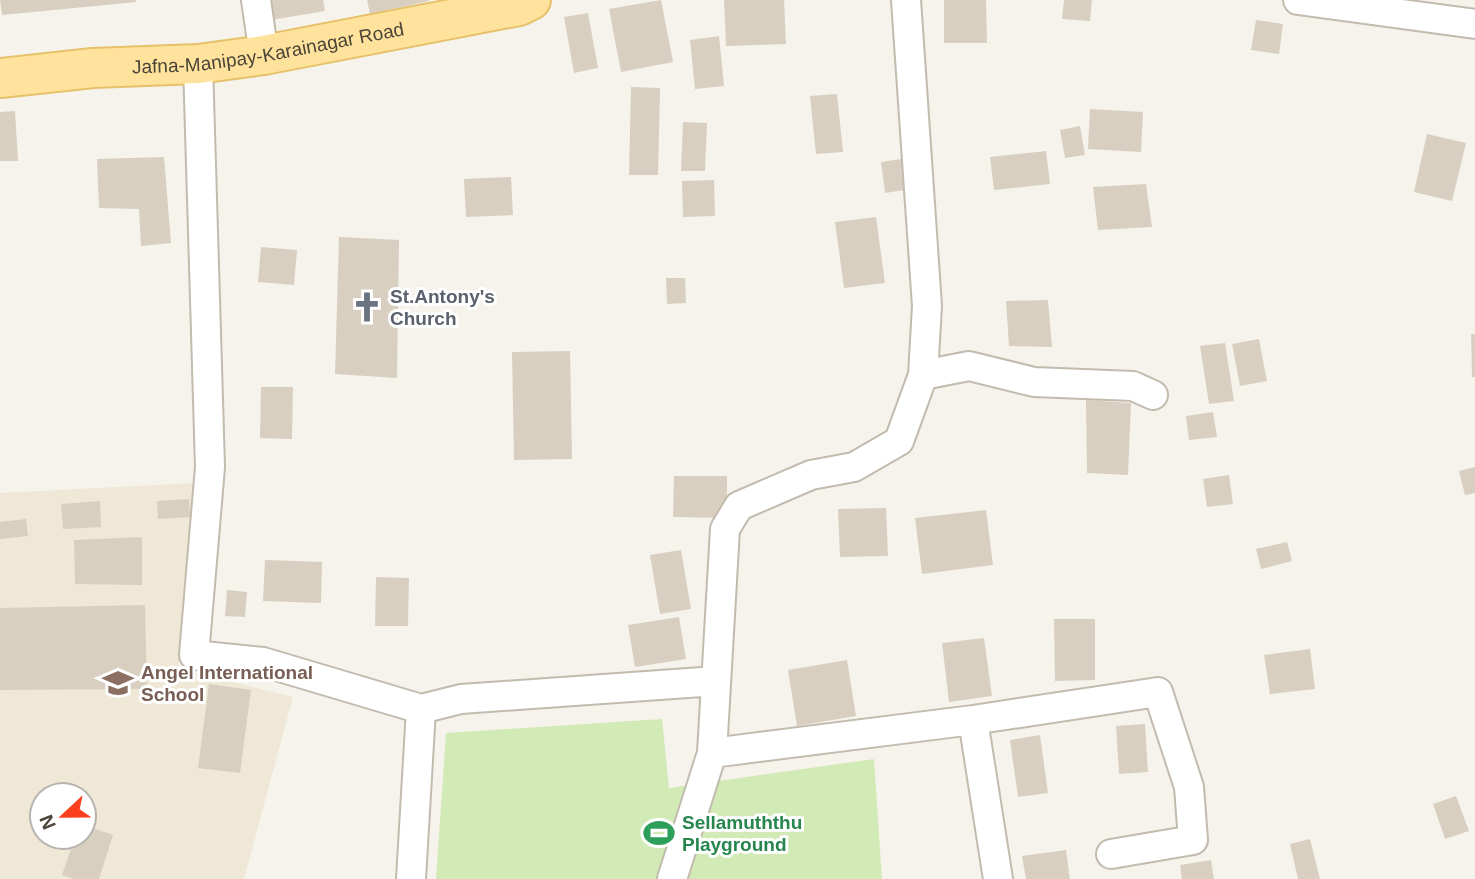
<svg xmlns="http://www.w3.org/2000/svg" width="1475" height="879" font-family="Arial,sans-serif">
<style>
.education{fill:#efe8d6;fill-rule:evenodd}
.green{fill:#d2eab5}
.building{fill:#d8cfc1}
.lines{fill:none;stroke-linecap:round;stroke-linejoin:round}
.minor-casing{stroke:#c2bbae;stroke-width:32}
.primary-casing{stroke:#e6c16a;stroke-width:42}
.minor{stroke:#fff;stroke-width:28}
.primary{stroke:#ffe39c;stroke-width:38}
.labels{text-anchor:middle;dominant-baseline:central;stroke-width:6;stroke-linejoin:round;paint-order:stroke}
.street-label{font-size:19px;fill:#4b4439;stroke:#fff}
.worship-label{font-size:19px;font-weight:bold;fill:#5b616d;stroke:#fff;text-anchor:start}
.education-label{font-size:19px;font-weight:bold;fill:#785e54;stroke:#fff;text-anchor:start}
.leisure-label{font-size:19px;font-weight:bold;fill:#27864d;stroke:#fff;text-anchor:start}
</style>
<rect width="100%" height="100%" fill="#f6f3ec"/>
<!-- education -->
<path class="education" d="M 194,483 L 178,668 L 293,697 L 244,879 L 0,879 L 0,493 ZM 42,795 L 84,795 L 84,837 L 42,837 Z"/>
<!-- green -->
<path class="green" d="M 662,719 L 669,788 L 874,759 L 882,879 L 436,879 L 446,733 Z"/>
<!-- building -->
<path class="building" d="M 0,0 L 136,0 L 136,2 L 2,15 Z
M 262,0 L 323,0 L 325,11 L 265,21 Z
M 367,0 L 429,0 L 429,1 L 370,14 Z
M 661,0 L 673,62 L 621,72 L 609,9 Z
M 724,0 L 784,0 L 786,44 L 726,46 Z
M 944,0 L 986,0 L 987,43 L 944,43 Z
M 1064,0 L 1092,0 L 1090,21 L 1062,19 Z
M 588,13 L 598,68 L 574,73 L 564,17 Z
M 1256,20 L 1283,24 L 1279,54 L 1251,50 Z
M 719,36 L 724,86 L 695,89 L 690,40 Z
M 631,87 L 660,88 L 658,175 L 629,175 Z
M 837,94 L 843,152 L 816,154 L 810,96 Z
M 1090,109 L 1143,112 L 1141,152 L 1088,149 Z
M 15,111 L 18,161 L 0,161 L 0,112 Z
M 683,122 L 707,123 L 705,171 L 681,171 Z
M 1080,126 L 1085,155 L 1065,158 L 1060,130 Z
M 1427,134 L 1466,143 L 1452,201 L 1414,192 Z
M 1046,151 L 1050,184 L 994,190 L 990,157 Z
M 164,157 L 171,243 L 141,246 L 139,209 L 99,208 L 97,159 Z
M 908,158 L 912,189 L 885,193 L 881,162 Z
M 511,177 L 513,215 L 466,217 L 464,179 Z
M 714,180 L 715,216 L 683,217 L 682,181 Z
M 1146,184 L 1152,227 L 1098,230 L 1093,187 Z
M 876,217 L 885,283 L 844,288 L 835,222 Z
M 339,237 L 399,240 L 397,378 L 335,374 Z
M 261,247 L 297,250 L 294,285 L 258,282 Z
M 666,278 L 685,278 L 686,303 L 667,304 Z
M 1048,300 L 1052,347 L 1009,346 L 1006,301 Z
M 1471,334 L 1475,334 L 1475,377 L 1472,377 Z
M 1259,339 L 1267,381 L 1240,386 L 1232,344 Z
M 1225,343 L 1234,401 L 1209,404 L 1200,346 Z
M 570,351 L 572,459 L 514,460 L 512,352 Z
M 261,387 L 293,387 L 292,439 L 260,438 Z
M 1086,400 L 1131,403 L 1128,475 L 1087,473 Z
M 1213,412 L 1217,437 L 1189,440 L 1186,416 Z
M 1475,467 L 1475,493 L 1465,495 L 1459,471 Z
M 1229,475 L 1233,504 L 1207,507 L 1203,479 Z
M 674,476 L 727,476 L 727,518 L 673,517 Z
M 189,499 L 190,517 L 158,519 L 157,501 Z
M 100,501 L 101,527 L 63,529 L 61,504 Z
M 886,508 L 888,556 L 840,557 L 838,509 Z
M 986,510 L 993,565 L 922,574 L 915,518 Z
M 26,519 L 28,536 L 0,539 L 0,522 Z
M 142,537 L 142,585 L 75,584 L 74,540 Z
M 1287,542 L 1292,561 L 1261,569 L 1256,549 Z
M 681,550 L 691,609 L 660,614 L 650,555 Z
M 265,560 L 322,562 L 321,603 L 263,601 Z
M 376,577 L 409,578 L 408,626 L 375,626 Z
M 227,590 L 247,592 L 245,617 L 225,616 Z
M 145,605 L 147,689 L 0,690 L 0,608 Z
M 679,617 L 686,659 L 635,667 L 628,625 Z
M 1054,619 L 1095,619 L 1095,680 L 1055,681 Z
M 984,638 L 992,696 L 949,702 L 942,643 Z
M 1310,649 L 1315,689 L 1270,694 L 1264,655 Z
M 847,660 L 856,716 L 797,726 L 788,670 Z
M 209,684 L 251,690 L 240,773 L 198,768 Z
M 1145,724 L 1148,772 L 1119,774 L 1116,726 Z
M 1040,735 L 1048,793 L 1018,797 L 1010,740 Z
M 1456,796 L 1469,831 L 1445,839 L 1433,804 Z
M 84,825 L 113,835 L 99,879 L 74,879 L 62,875 L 75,837 L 84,837 Z
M 1310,839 L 1320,879 L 1298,879 L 1290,844 Z
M 1066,850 L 1070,879 L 1026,879 L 1022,856 Z
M 1211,860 L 1214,879 L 1182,879 L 1180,865 Z"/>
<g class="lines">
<!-- minor casing -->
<g class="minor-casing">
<path id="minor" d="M 256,0 L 264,55
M 1298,0 L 1475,24
M 198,64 L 210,467 L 194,655 L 263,662 L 421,709 L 461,699 L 716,681
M 923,375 L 969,366 L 1034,382 L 1133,386 L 1153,395
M 973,720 L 998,879
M 712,753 L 973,720 L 1158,692 L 1189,787 L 1193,840 L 1111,854
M 411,879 L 421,709
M 672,879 L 712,753 L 725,529 L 739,506 L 811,475 L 854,467 L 899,441 L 923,375 L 927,306 L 906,0"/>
</g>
<!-- primary casing -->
<g class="primary-casing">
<g id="primary">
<path id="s1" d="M 0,78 L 93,68 L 198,64 L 264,55 L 519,6 L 531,0"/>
</g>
</g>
<!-- minor -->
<use href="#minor" class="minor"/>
<!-- primary -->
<use href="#primary" class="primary"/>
</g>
<!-- icons -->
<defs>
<g id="church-bare" transform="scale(2.415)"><path d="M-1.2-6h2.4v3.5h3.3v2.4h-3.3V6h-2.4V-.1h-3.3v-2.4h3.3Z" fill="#6b7280" stroke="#fff" stroke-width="2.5" paint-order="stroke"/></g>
<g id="school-bare" transform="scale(2.415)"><path d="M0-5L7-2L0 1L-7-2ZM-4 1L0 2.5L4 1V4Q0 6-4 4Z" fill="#8d6e63" stroke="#fff" stroke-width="2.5" paint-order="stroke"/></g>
<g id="stadium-bare" transform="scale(2.415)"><path d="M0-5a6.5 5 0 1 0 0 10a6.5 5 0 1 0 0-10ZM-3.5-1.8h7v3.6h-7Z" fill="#2e9e5b" stroke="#fff" stroke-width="2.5" paint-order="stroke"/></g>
</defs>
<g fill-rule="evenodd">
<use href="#church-bare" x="367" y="307"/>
<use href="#school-bare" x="118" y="683"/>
<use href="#stadium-bare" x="659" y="833"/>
</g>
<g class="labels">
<!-- street labels -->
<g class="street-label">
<text stroke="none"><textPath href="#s1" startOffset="270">Jafna-Manipay-Karainagar Road</textPath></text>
</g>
<!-- worship labels -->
<g class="worship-label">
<text x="390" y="296">St.Antony's<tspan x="390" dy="22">Church</tspan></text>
</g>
<!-- education labels -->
<g class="education-label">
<text x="141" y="672">Angel International<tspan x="141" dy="22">School</tspan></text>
</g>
<!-- leisure labels -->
<g class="leisure-label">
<text x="682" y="822">Sellamuththu<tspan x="682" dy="22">Playground</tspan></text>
</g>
</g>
<!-- north arrow -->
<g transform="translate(63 816) rotate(248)"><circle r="33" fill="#ffffff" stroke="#b7b4b0" stroke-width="2"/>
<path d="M0-5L12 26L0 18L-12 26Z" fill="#fc3f1d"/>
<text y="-10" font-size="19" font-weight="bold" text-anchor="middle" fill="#4b4439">N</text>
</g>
</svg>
